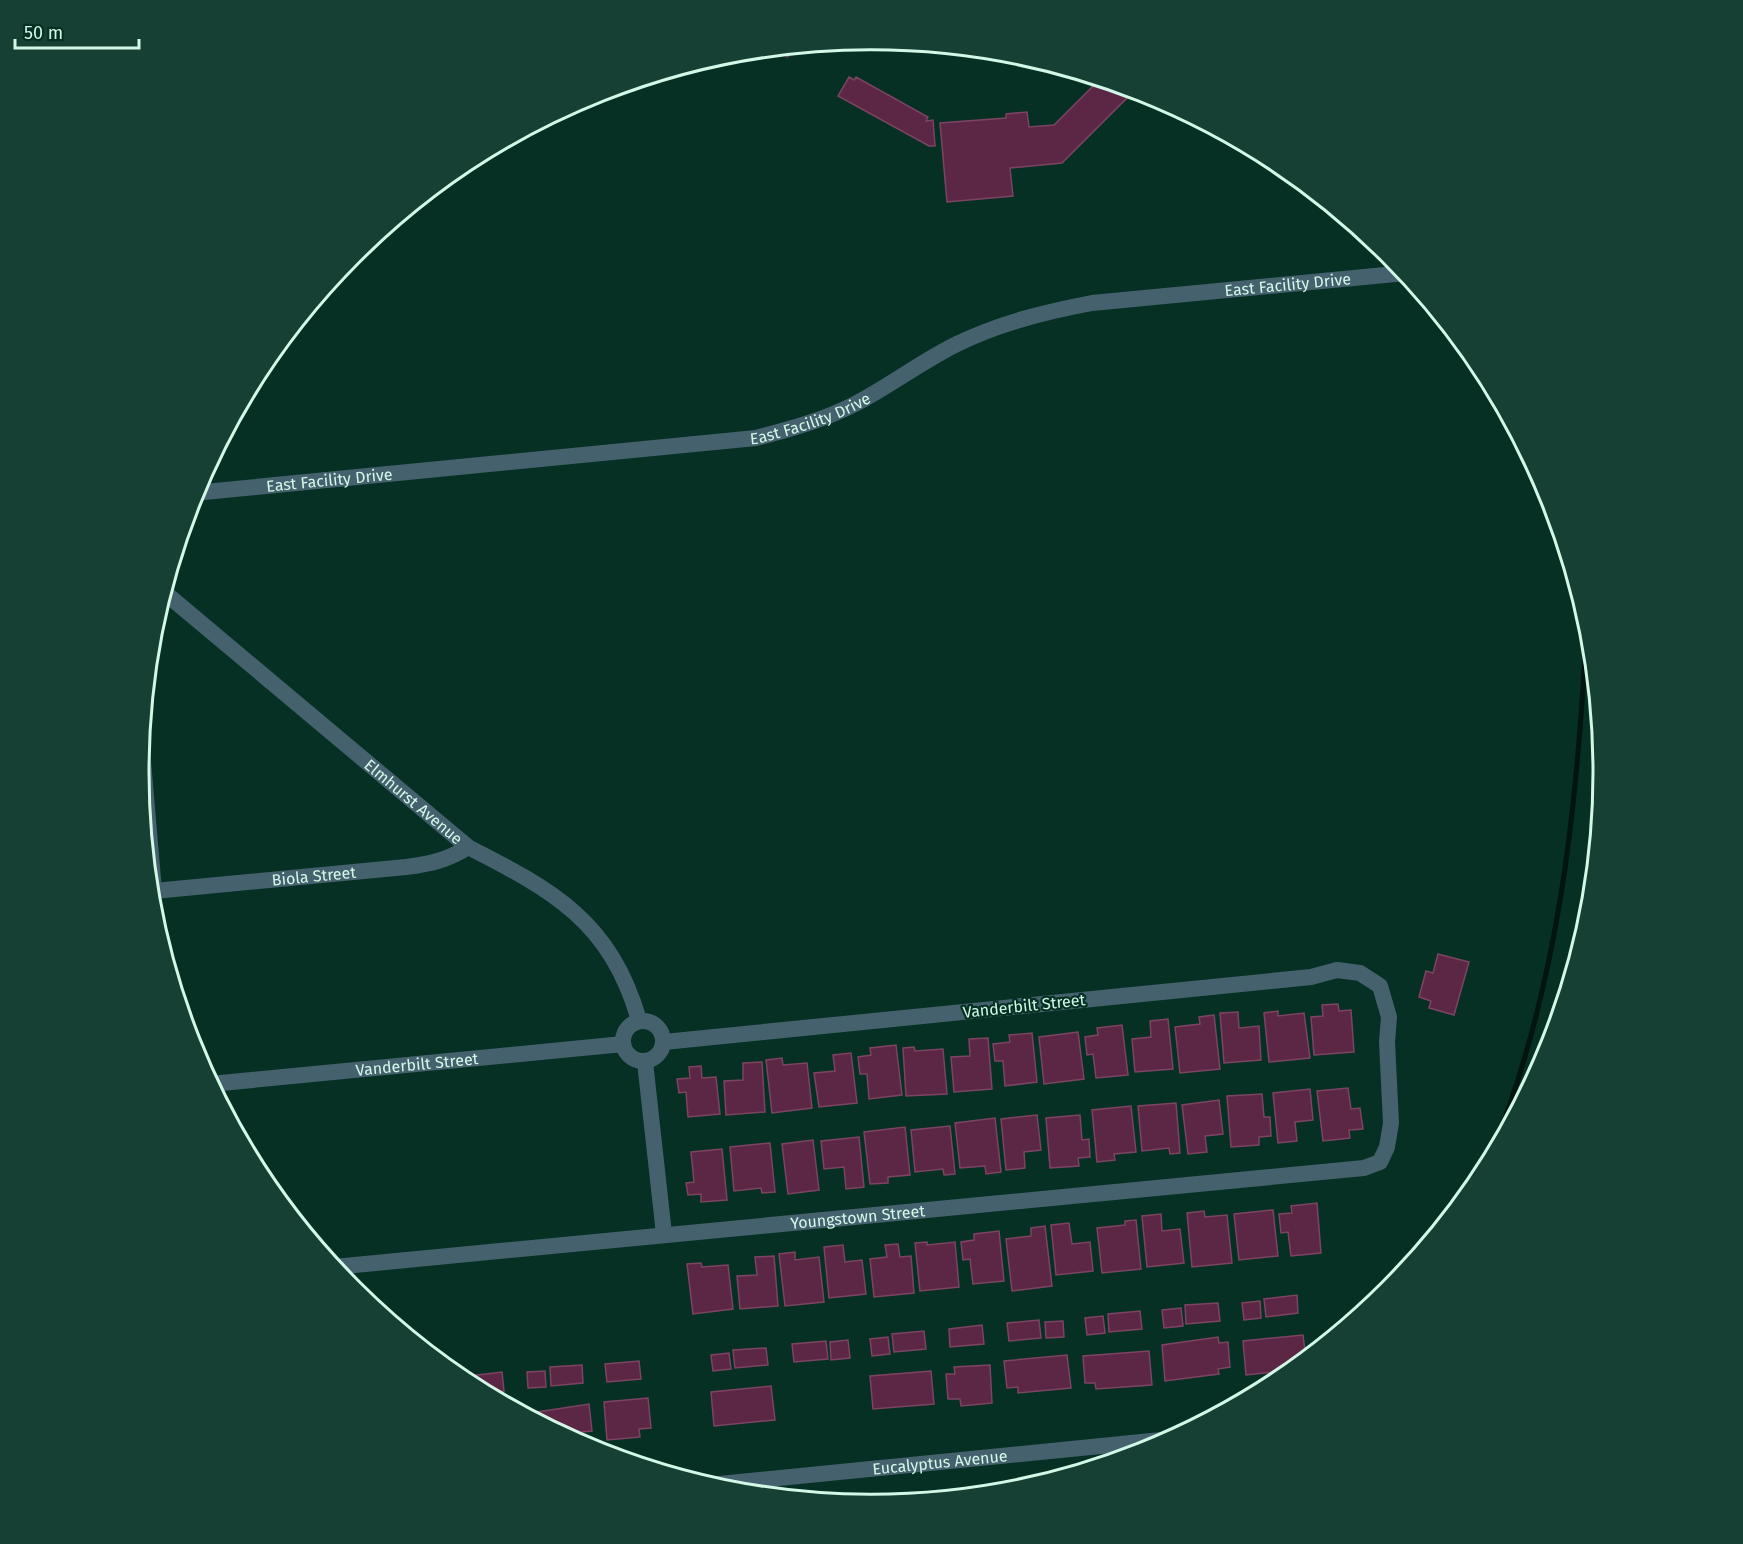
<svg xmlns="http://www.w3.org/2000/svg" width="1743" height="1544" font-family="'Fira Sans',sans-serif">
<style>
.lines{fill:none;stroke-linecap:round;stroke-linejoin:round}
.stream{stroke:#01140d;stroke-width:5}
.building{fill:#5b2744;stroke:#7c4462;stroke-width:1.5}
.minor{stroke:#45616e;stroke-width:16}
.tertiary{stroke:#45616e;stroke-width:16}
.labels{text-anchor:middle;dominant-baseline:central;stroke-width:4.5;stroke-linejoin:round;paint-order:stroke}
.street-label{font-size:16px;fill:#d4f8e8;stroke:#063023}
.rim{fill:none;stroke:#d4f8e8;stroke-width:3}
</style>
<rect width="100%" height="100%" fill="#063023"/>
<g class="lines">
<!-- stream -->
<path class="stream" d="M 1482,1177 C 1558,1001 1578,808 1587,618"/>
</g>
<!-- building -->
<path class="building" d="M 807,45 L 787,57 L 784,50 L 786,47 Z
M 849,77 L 854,80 L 856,77 L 928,117 L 926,121 L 933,120 L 935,146 L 929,146 L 838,96 Z
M 1100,79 L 1135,90 L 1062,163 L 1010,168 L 1013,196 L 947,202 L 940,123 L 1006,118 L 1006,114 L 1027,112 L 1029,127 L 1054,125 Z
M 1438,954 L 1469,962 L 1454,1015 L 1429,1008 L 1431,1001 L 1419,997 L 1426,971 L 1433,973 Z
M 1338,1004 L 1339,1011 L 1351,1010 L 1354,1052 L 1314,1055 L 1311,1017 L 1323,1016 L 1322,1005 Z
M 1278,1011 L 1278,1016 L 1304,1013 L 1310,1058 L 1269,1062 L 1264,1013 Z
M 1238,1012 L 1239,1028 L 1259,1026 L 1261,1060 L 1224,1063 L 1220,1013 Z
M 1214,1015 L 1220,1069 L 1180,1073 L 1175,1027 L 1200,1024 L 1199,1017 Z
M 1168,1019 L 1173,1069 L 1135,1072 L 1132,1039 L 1151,1037 L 1150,1021 Z
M 1122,1025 L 1128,1075 L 1096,1078 L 1093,1054 L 1087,1055 L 1085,1037 L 1098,1035 L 1097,1028 Z
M 1078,1032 L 1084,1079 L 1044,1084 L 1039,1037 Z
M 1032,1033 L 1037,1082 L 1005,1086 L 1003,1061 L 995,1061 L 993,1044 L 1010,1042 L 1009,1035 Z
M 988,1038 L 992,1089 L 954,1092 L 951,1057 L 970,1056 L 969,1039 Z
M 896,1045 L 902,1095 L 869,1099 L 867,1074 L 860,1074 L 858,1057 L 871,1055 L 870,1048 Z
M 914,1047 L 915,1051 L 943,1049 L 947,1094 L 906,1096 L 903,1048 Z
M 851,1053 L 857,1103 L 819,1107 L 814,1073 L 835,1071 L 833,1055 Z
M 782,1058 L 783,1065 L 807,1063 L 812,1108 L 772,1113 L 766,1060 Z
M 762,1062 L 765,1112 L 726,1115 L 724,1081 L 743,1080 L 743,1063 Z
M 701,1066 L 702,1078 L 716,1077 L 720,1114 L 688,1117 L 686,1092 L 679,1093 L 677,1079 L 690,1078 L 689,1067 Z
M 1348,1088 L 1351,1109 L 1360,1108 L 1363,1129 L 1349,1130 L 1350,1138 L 1323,1141 L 1317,1091 Z
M 1310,1089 L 1313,1120 L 1295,1122 L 1297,1141 L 1278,1143 L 1273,1093 Z
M 1262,1094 L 1264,1117 L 1270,1117 L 1271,1136 L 1259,1137 L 1259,1145 L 1231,1147 L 1227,1096 Z
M 1219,1100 L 1223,1134 L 1205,1136 L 1207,1152 L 1188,1154 L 1182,1105 Z
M 1176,1103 L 1180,1153 L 1170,1154 L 1169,1148 L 1142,1151 L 1138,1106 Z
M 1131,1106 L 1136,1152 L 1114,1154 L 1115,1160 L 1097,1162 L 1092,1110 Z
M 1037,1115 L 1041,1150 L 1024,1152 L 1025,1168 L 1006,1170 L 1001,1119 Z
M 1080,1115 L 1082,1140 L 1089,1139 L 1090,1157 L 1078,1158 L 1079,1166 L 1050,1168 L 1046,1118 Z
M 995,1118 L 1001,1172 L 986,1174 L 985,1166 L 960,1168 L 955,1123 Z
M 950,1126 L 955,1174 L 944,1175 L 943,1169 L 915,1172 L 911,1130 Z
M 905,1127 L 910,1175 L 888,1177 L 888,1183 L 870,1184 L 864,1132 Z
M 859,1137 L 864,1187 L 846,1189 L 844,1167 L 824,1169 L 821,1141 Z
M 813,1140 L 819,1190 L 788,1194 L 782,1144 Z
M 770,1143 L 775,1192 L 762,1193 L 761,1188 L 734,1191 L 730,1147 Z
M 722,1149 L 727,1200 L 701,1202 L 701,1194 L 688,1195 L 686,1183 L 694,1182 L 691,1152 Z
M 1317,1203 L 1321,1253 L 1291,1256 L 1288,1232 L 1281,1233 L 1279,1214 L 1292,1213 L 1291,1206 Z
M 1273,1210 L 1278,1256 L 1239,1260 L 1234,1214 Z
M 1204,1211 L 1205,1217 L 1227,1215 L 1232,1263 L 1192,1267 L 1187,1213 Z
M 1161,1214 L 1162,1231 L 1180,1229 L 1184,1263 L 1147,1267 L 1142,1216 Z
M 1136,1220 L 1141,1269 L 1102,1273 L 1097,1228 L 1125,1225 L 1125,1221 Z
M 1069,1223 L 1072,1244 L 1090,1242 L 1093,1271 L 1056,1275 L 1051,1225 Z
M 1045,1226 L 1052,1286 L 1012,1291 L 1006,1239 L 1031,1236 L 1031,1228 Z
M 999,1231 L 1004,1281 L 973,1284 L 970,1259 L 963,1260 L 961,1242 L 974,1240 L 974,1234 Z
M 927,1242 L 927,1245 L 955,1242 L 959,1287 L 920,1291 L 915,1243 Z
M 898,1244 L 900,1257 L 911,1256 L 914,1293 L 874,1297 L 870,1259 L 887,1257 L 885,1245 Z
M 843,1245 L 845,1262 L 862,1260 L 866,1294 L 829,1298 L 824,1247 Z
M 795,1252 L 795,1260 L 819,1257 L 824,1302 L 785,1306 L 779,1254 Z
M 774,1256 L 778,1306 L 740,1309 L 737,1276 L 757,1275 L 755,1257 Z
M 701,1263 L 702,1267 L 728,1265 L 733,1309 L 693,1314 L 687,1264 Z
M 1297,1295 L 1298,1313 L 1266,1317 L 1264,1299 Z
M 1260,1301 L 1261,1318 L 1244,1320 L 1242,1303 Z
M 1218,1303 L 1220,1321 L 1186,1324 L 1185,1305 Z
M 1181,1308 L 1183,1326 L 1164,1328 L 1162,1310 Z
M 1140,1311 L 1142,1329 L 1109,1332 L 1108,1314 Z
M 1103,1316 L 1105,1333 L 1087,1335 L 1085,1318 Z
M 1039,1320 L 1041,1338 L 1009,1341 L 1007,1323 Z
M 1063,1321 L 1064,1337 L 1046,1338 L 1045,1322 Z
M 982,1325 L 984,1344 L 950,1347 L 949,1329 Z
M 924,1331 L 926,1349 L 894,1352 L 892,1334 Z
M 1303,1335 L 1306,1359 L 1292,1370 L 1246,1375 L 1243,1341 Z
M 888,1337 L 890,1354 L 872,1356 L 870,1339 Z
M 1218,1337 L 1219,1343 L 1228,1342 L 1230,1367 L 1218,1369 L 1219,1374 L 1165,1381 L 1162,1345 Z
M 848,1340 L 850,1358 L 831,1360 L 830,1342 Z
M 826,1341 L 828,1359 L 794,1362 L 792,1344 Z
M 766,1348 L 768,1365 L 735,1368 L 733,1350 Z
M 1149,1351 L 1152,1385 L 1096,1389 L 1095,1383 L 1085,1383 L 1083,1356 Z
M 729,1353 L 731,1369 L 713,1371 L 711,1355 Z
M 1067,1355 L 1071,1388 L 1018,1393 L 1018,1387 L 1007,1388 L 1004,1361 Z
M 639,1361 L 641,1379 L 607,1382 L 605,1364 Z
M 582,1365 L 583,1383 L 551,1386 L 550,1367 Z
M 990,1365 L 992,1403 L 961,1406 L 960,1399 L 948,1399 L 946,1374 L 955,1374 L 954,1367 Z
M 545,1371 L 546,1387 L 528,1388 L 527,1372 Z
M 931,1371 L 934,1404 L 873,1409 L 870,1376 Z
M 502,1372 L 504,1391 L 485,1393 L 470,1384 L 469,1376 Z
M 771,1386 L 775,1420 L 714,1426 L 711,1392 Z
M 648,1398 L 651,1428 L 639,1429 L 640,1437 L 607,1440 L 604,1402 Z
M 589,1404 L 592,1431 L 582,1432 L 583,1438 L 571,1439 L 524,1414 Z"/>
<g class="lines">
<!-- minor -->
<g class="minor">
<path id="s1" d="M 194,493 L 756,438 C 790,429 824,420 855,404 C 890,386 922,361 957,344 C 1000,323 1045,312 1092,303 L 1406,273"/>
<path id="s2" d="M 164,592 L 468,847 C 554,891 610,921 639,1020"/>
<path id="s3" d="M 143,761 L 154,891 L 406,867 C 430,864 448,860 468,847"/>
<circle cx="643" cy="1041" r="20"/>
<path d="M 645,1062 L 664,1234"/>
<path id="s4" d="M 211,1084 L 623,1044"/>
<path id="s5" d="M 334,1267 L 1364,1168 L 1380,1162 L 1387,1147 L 1391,1123 L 1387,1042 L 1389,1017 L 1380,986 L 1360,973 L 1337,970 L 1311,977 L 664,1042"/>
</g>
<!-- tertiary -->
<path class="tertiary" id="s6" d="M 709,1485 L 1171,1439"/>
</g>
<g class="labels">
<!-- street labels -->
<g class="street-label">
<text stroke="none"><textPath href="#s1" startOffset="1126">East Facility Drive</textPath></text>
<text stroke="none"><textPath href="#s1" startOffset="622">East Facility Drive</textPath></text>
<text stroke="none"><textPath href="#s1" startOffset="136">East Facility Drive</textPath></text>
<text stroke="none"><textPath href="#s2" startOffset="326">Elmhurst Avenue</textPath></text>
<text stroke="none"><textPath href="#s3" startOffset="291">Biola Street</textPath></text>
<text transform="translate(1024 1006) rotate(-6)">Vanderbilt Street</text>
<text stroke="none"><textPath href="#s4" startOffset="207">Vanderbilt Street</textPath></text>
<text stroke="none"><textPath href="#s5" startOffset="526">Youngstown Street</textPath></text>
<text stroke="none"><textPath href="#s6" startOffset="232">Eucalyptus Avenue</textPath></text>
</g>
</g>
<!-- crop -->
<path d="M0 0H1743V1544H0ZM149 772a722 722 0 1 1 1444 0a722 722 0 1 1-1444 0Z" fill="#164033" fill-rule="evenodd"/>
<path class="rim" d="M149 772a722 722 0 1 1 1444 0a722 722 0 1 1-1444 0Z"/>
<!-- scale -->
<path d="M15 39v9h124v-9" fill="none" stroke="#d4f8e8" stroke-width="3"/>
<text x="24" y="39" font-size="18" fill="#d4f8e8" stroke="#063023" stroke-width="4.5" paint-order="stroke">50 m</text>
</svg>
